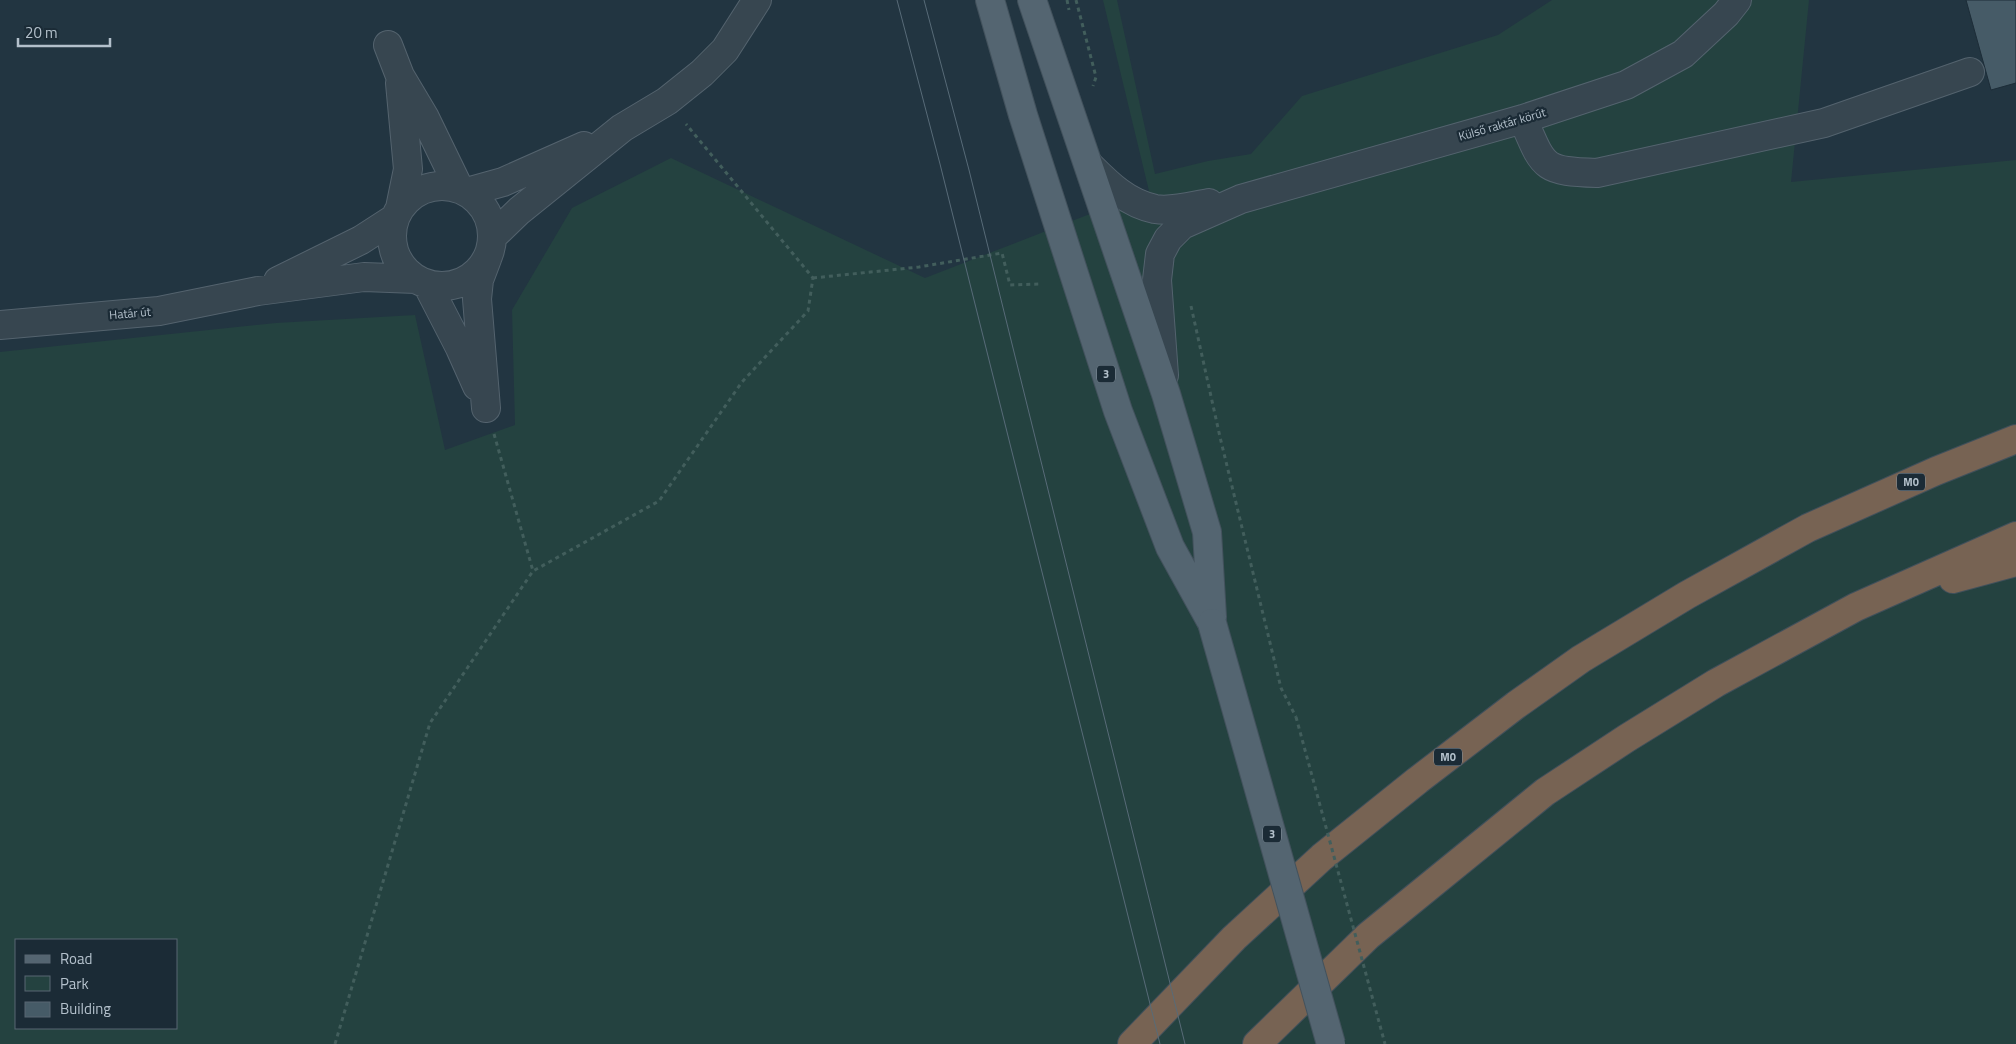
<svg xmlns="http://www.w3.org/2000/svg" width="2016" height="1044" font-family="'Titillium Web',sans-serif">
<style>
.green{fill:#244240;fill-rule:evenodd}
.building{fill:#465b67;stroke:#1d2d38}
.lines{fill:none;stroke-linecap:round;stroke-linejoin:round}
.minor-casing{stroke:#54636e;stroke-width:30}
.major-casing{stroke:#43525d;stroke-width:30}
.highway-casing{stroke:#41505b;stroke-width:30}
.path{stroke:#425e5c;stroke-width:3;stroke-dasharray:4 4;stroke-linecap:butt}
.minor{stroke:#374650;stroke-width:28}
.major{stroke:#546571;stroke-width:28}
.highway{stroke:#776353;stroke-width:28}
.tram{stroke:#586b78;stroke-width:1}
.major-bridge-casing{stroke:#43525d;stroke-width:30;stroke-linecap:butt}
.path-bridge{stroke:#425e5c;stroke-width:3;stroke-dasharray:4 4;stroke-linecap:butt}
.major-bridge{stroke:#546571;stroke-width:28}
.labels{text-anchor:middle;dominant-baseline:central;stroke-width:4.5;stroke-linejoin:round;paint-order:stroke}
.shield{fill:#1b2b36;stroke:#85939e;stroke-width:1}
.shield-label{font-size:11px;font-weight:bold;fill:#b3c0cb}
.street-label{font-size:12px;fill:#b3c0cb;stroke:#1b2b36}
</style>
<rect width="100%" height="100%" fill="#223541"/>
<!-- green -->
<path class="green" d="M 1103,0 L 1117,0 L 1155,174 L 1208,161 L 1251,154 L 1302,96 L 1498,35 L 1552,0 L 1809,0 L 1791,182 L 2016,160 L 2016,1044 L 0,1044 L 0,352 L 276,323 L 415,315 L 445,450 L 515,425 L 512,310 L 572,208 L 671,158 L 925,278 L 1149,191 ZM 16,940 L 176,940 L 176,1028 L 16,1028 Z"/>
<!-- building -->
<path class="building" d="M 1966,0 L 2016,0 L 2016,83 L 1991,90 Z"/>
<g class="lines">
<!-- minor casing -->
<g class="minor-casing">
<path id="minor" d="M 388,45 L 400,76 L 425,118 L 459,188
M 1523,119 C 1544,168 1542,171 1597,173 L 1824,123 L 1970,72
M 1090,166 C 1109,185 1127,203 1155,209 C 1172,212 1192,206 1209,203
M392 236a50 50 0 1 1 100 0a50 50 0 1 1-100 0Z
M 467,192 L 503,182 L 584,146
M 400,208 L 408,169 L 400,83
M 493,236 L 519,211 L 622,128 L 667,101 L 702,73 L 725,50 L 757,0
M 278,281 L 361,240 L 395,218
M 427,284 L 460,348 L 477,386
M 0,325 L 159,311 L 258,291 L 364,277 L 416,279
M 1164,375 L 1157,280 L 1160,254 L 1168,239 L 1182,225 L 1241,199 L 1523,119 L 1626,85 L 1683,54 L 1726,14 L 1737,0
M 486,408 L 477,299 L 479,280 L 487,259"/>
</g>
<!-- major casing -->
<g class="major-casing">
<path id="major" d="M 990,0 L 1023,115 L 1118,411 L 1170,547 L 1212,623
M 1032,0 L 1166,394 L 1207,532 L 1212,617"/>
</g>
<!-- highway casing -->
<g class="highway-casing">
<path id="highway" d="M 1953,579 L 2016,562
M 1132,1044 L 1234,938 L 1322,857 L 1418,780 L 1516,705 L 1581,659 L 1687,595 L 1808,528 L 1936,471 L 2016,439
M 1257,1044 L 1368,936 L 1545,792 L 1627,738 L 1716,683 L 1856,607 L 2016,536"/>
</g>
<!-- path -->
<path class="path" d="M 1067,0 L 1069,10
M 1076,0 L 1096,77 L 1093,86
M 813,278 L 919,267 L 1002,253 L 1010,285 L 1042,284
M 1191,306 L 1220,437 L 1281,688 L 1296,717
M 494,434 L 533,571
M 335,1044 L 430,723 L 533,571 L 659,501 L 742,382 L 808,311 L 813,278 L 686,124"/>
<!-- minor -->
<use href="#minor" class="minor"/>
<!-- major -->
<use href="#major" class="major"/>
<!-- highway -->
<use href="#highway" class="highway"/>
<!-- tram -->
<path class="tram" d="M 897,0 L 940,164 L 1160,1044
M 924,0 L 969,170 L 1185,1044"/>
<!-- major-bridge casing -->
<g class="major-bridge-casing">
<path id="major-bridge" d="M 1212,623 L 1331,1044"/>
</g>
<!-- path-bridge -->
<path class="path-bridge" d="M 1296,717 L 1385,1044"/>
<!-- major-bridge -->
<use href="#major-bridge" class="major-bridge"/>
</g>
<g class="labels">
<!-- shield labels -->
<g class="shield">
<rect x="1097" y="365.5" width="18" height="17" rx="4"/>
<rect x="1897" y="473.5" width="28" height="17" rx="4"/>
<rect x="1434" y="748.5" width="28" height="17" rx="4"/>
<rect x="1263" y="825.5" width="18" height="17" rx="4"/>
</g>
<g class="shield-label">
<text x="1106" y="374">3</text>
<text x="1911" y="482">M0</text>
<text x="1448" y="757">M0</text>
<text x="1272" y="834">3</text>
</g>
<!-- street labels -->
<g class="street-label">
<text transform="translate(1502 124) rotate(-16)">Külső raktár körút</text>
<text transform="translate(130 313) rotate(-5)">Határ út</text>
</g>
</g>
<!-- legend -->
<rect x="15" y="939" width="162" height="90" fill="#1b2b36" stroke="#586772"/>
<rect x="25" y="955" width="25" height="8" fill="#546571" stroke="#586772"/>
<text x="60" y="964" font-size="15" fill="#b3c0cb">Road</text>
<rect x="25" y="976" width="25" height="15" fill="#244240" stroke="#586772"/>
<text x="60" y="989" font-size="15" fill="#b3c0cb">Park</text>
<rect x="25" y="1002" width="25" height="15" fill="#465b67" stroke="#586772"/>
<text x="60" y="1014" font-size="15" fill="#b3c0cb">Building</text>
<!-- scale -->
<path d="M18 38v8h92v-8" fill="none" stroke="#b3c0cb" stroke-width="2.5"/>
<text x="25" y="38" font-size="15" fill="#b3c0cb" stroke="#1b2b36" stroke-width="4" paint-order="stroke">20 m</text>
</svg>
